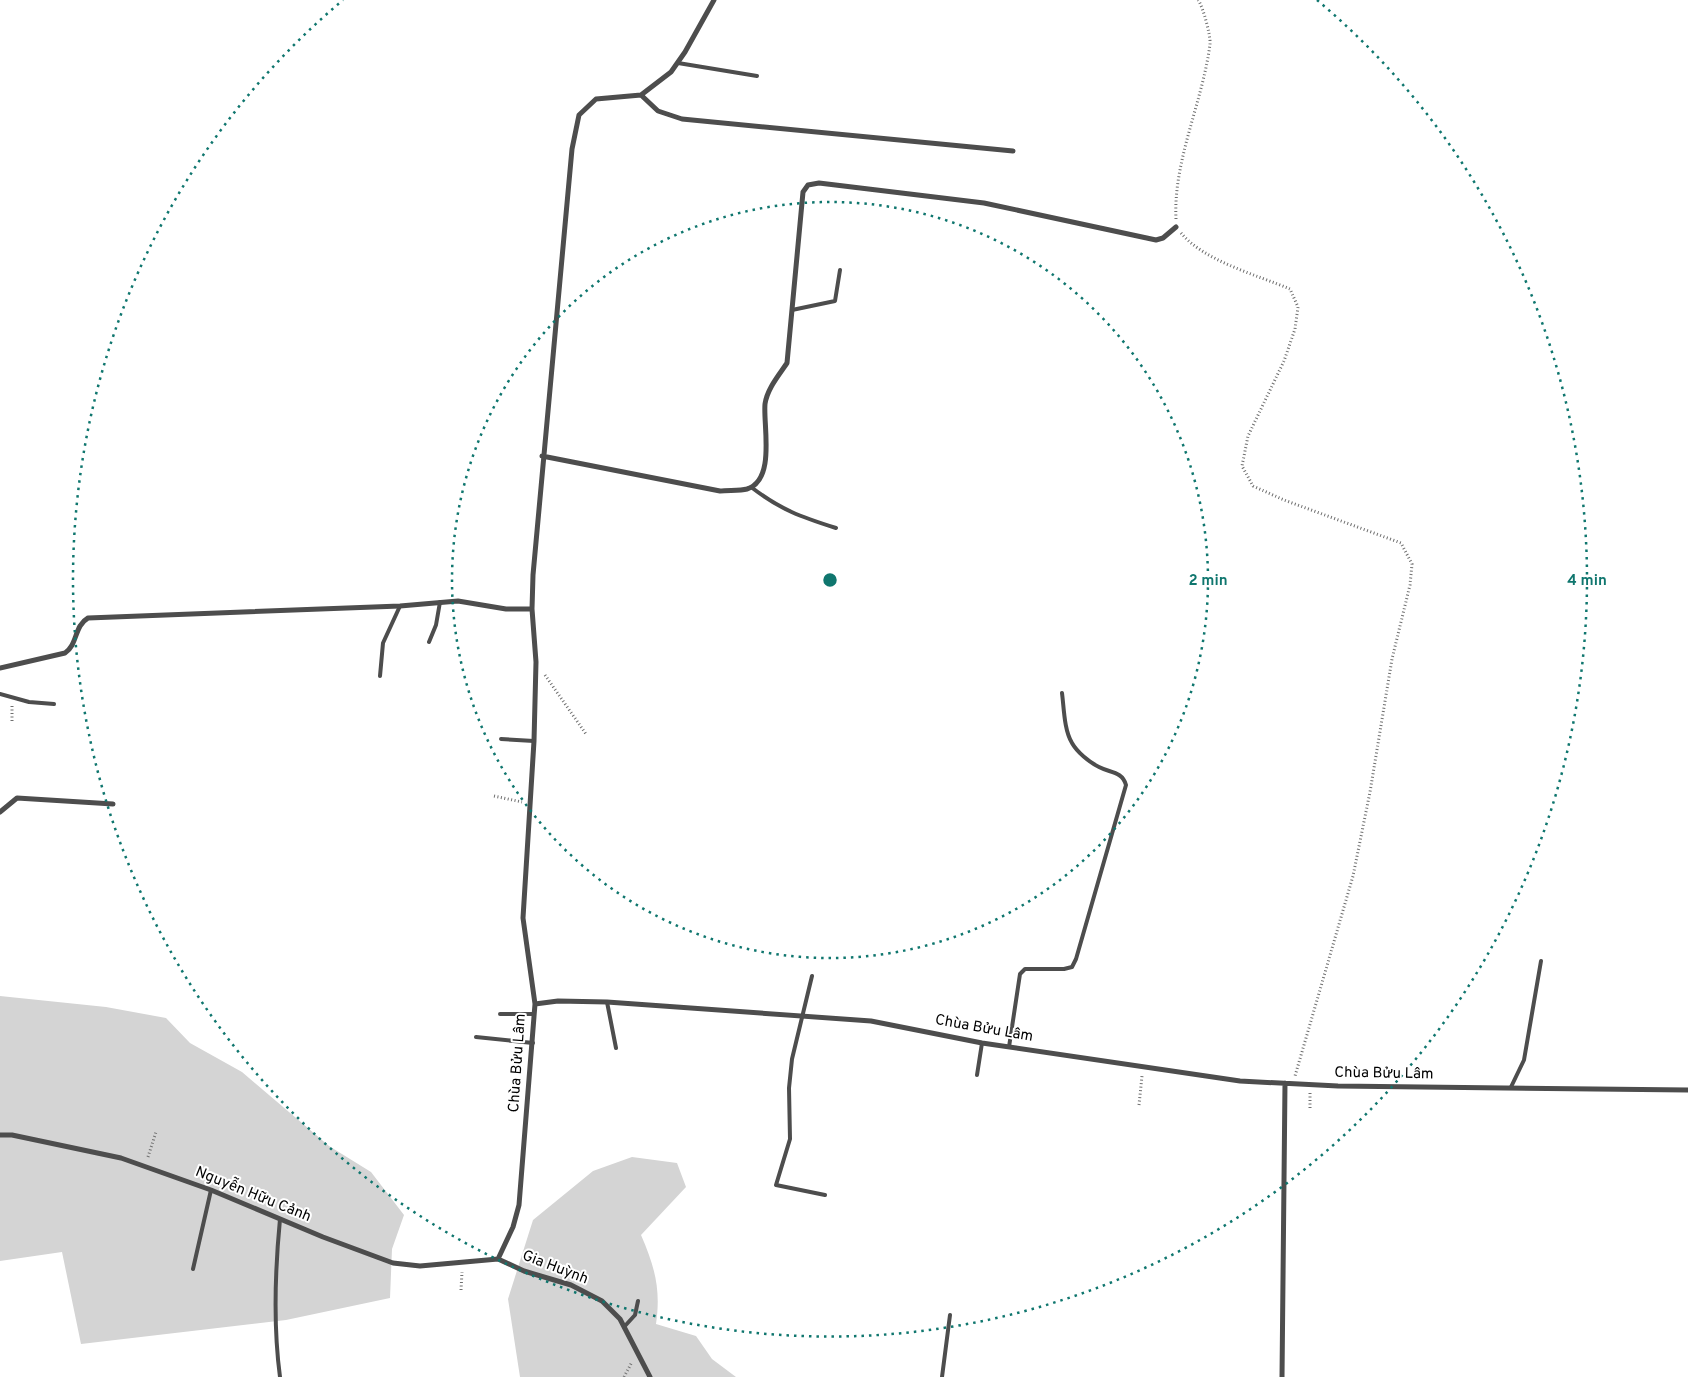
<svg xmlns="http://www.w3.org/2000/svg" width="1688" height="1377" font-family="Overpass,sans-serif">
<style>
.green{fill:#d4d4d4}
.lines{fill:none;stroke-linecap:round;stroke-linejoin:round}
.path{stroke:#6f6f6f;stroke-width:3;stroke-dasharray:1 2.5;stroke-linecap:butt}
.service{stroke:#4d4d4d;stroke-width:4}
.minor{stroke:#4d4d4d;stroke-width:5}
.ring{fill:none;stroke:#0f766e;stroke-width:2.5;stroke-dasharray:2.5 5}
.labels{text-anchor:middle;dominant-baseline:central;stroke-width:4;stroke-linejoin:round;paint-order:stroke}
.street-label{font-size:15px;fill:#000;stroke:#fff}
.centre{fill:#0f766e;stroke:#fff;stroke-width:2.5}
.ring-label{font-size:15px;text-anchor:middle;font-weight:bold;fill:#0f766e;stroke:#fff;stroke-width:4;stroke-linejoin:round;paint-order:stroke}
</style>
<rect width="100%" height="100%" fill="#fff"/>
<!-- green -->
<path class="green" d="M 0,996 L 106,1007 L 166,1018 L 190,1043 L 242,1072 L 329,1146 L 371,1172 L 404,1215 L 392,1249 L 390,1298 L 286,1320 L 81,1344 L 62,1252 L 0,1261 Z
M 632,1157 L 677,1163 L 686,1187 L 641,1235 C 655,1267 661,1290 656,1324 L 696,1336 L 712,1359 L 736,1377 L 520,1377 L 508,1299 L 533,1220 L 593,1171 Z"/>
<g class="lines">
<!-- path -->
<path class="path" d="M 1176,219 C 1173,161 1203,101 1210,44 C 1211,37 1203,6 1198,0
M 1181,233 C 1204,261 1257,275 1290,289 L 1298,307 L 1295,329 L 1284,361 L 1248,436 L 1242,466 L 1253,486 L 1284,500 L 1401,543 L 1412,564 L 1410,585 L 1392,659 L 1370,792 L 1353,876 L 1295,1076
M 545,675 L 586,734
M 12,706 L 12,722
M 494,796 L 522,802
M 1310,1093 L 1310,1108
M 1139,1105 L 1142,1076
M 148,1157 L 156,1132
M 461,1290 L 462,1272
M 624,1377 L 632,1362"/>
<!-- service -->
<path class="service" d="M 678,63 L 757,76
M 792,310 L 835,301 L 840,270
M 751,487 C 781,510 801,517 836,528
M 429,642 L 436,625 L 440,602
M 380,676 L 383,643 L 400,606
M 0,694 L 29,702 L 54,704
M 501,739 L 534,741
M 812,976 L 792,1059 L 789,1088 L 790,1139 L 776,1185 L 825,1195
M 607,1002 L 616,1048
M 500,1014 L 534,1014
M 476,1037 L 533,1043
M 1009,1047 L 1020,974 L 1025,969 L 1064,969 L 1072,967 L 1076,959 L 1126,785 C 1122,771 1110,773 1099,767 C 1089,762 1077,752 1072,743 C 1064,730 1064,708 1062,693
M 977,1075 L 982,1043
M 1511,1087 L 1524,1060 L 1541,961
M 193,1269 L 211,1190
M 624,1327 L 635,1315 L 638,1301
M 280,1377 C 273,1325 275,1271 280,1219
M 942,1377 L 950,1315"/>
<!-- minor -->
<path class="minor" d="M 641,95 L 658,111 L 682,119 L 1013,151
M 542,456 L 720,491 C 728,490 740,491 747,489 C 776,480 763,425 765,404 C 767,389 779,375 787,363 L 803,192 L 808,185 L 819,183 L 984,203 L 1156,240 L 1163,238 L 1176,227
M 0,668 L 65,653 C 78,644 74,626 88,618 L 400,606 L 458,601 L 506,609 L 532,609
M 0,812 L 17,798 L 113,804
M 535,1004 L 523,918 L 534,741 L 536,662 L 532,609 L 533,575 L 572,149 L 579,115 L 596,99 L 641,95 L 671,72 L 685,52 L 714,0
M 0,1135 L 12,1135 L 121,1158 L 211,1190 L 323,1237 L 393,1263 L 420,1266 L 498,1259 L 524,1271 L 571,1285 L 602,1301 L 620,1319 L 650,1377
M 498,1259 L 513,1227 L 519,1205 L 535,1004 L 558,1001 L 607,1002 L 871,1021 L 982,1043 L 1240,1081 L 1338,1086 L 1688,1090
M 1282,1377 L 1285,1083"/>
</g>
<!-- distance rings -->
<g class="ring">
<circle cx="830" cy="580" r="378"/>
<path d="M1317 0A757 757 0 1 1 343 0"/>
</g>
<g class="labels">
<!-- street labels -->
<g class="street-label">
<text transform="translate(984 1029) rotate(10)">Chùa Bửu Lâm</text>
<text transform="translate(518 1063) rotate(-86)">Chùa Bửu Lâm</text>
<text transform="translate(1384 1074) rotate(1)">Chùa Bửu Lâm</text>
<text transform="translate(253 1195) rotate(22)">Nguyễn Hữu Cảnh</text>
<text transform="translate(555 1268) rotate(21)">Gia Huỳnh</text>
</g>
</g>
<circle cx="830" cy="580" r="8" class="centre"/>
<g class="ring-label">
<text x="1208" y="585">2 min</text>
<text x="1587" y="585">4 min</text>
</g>
</svg>
